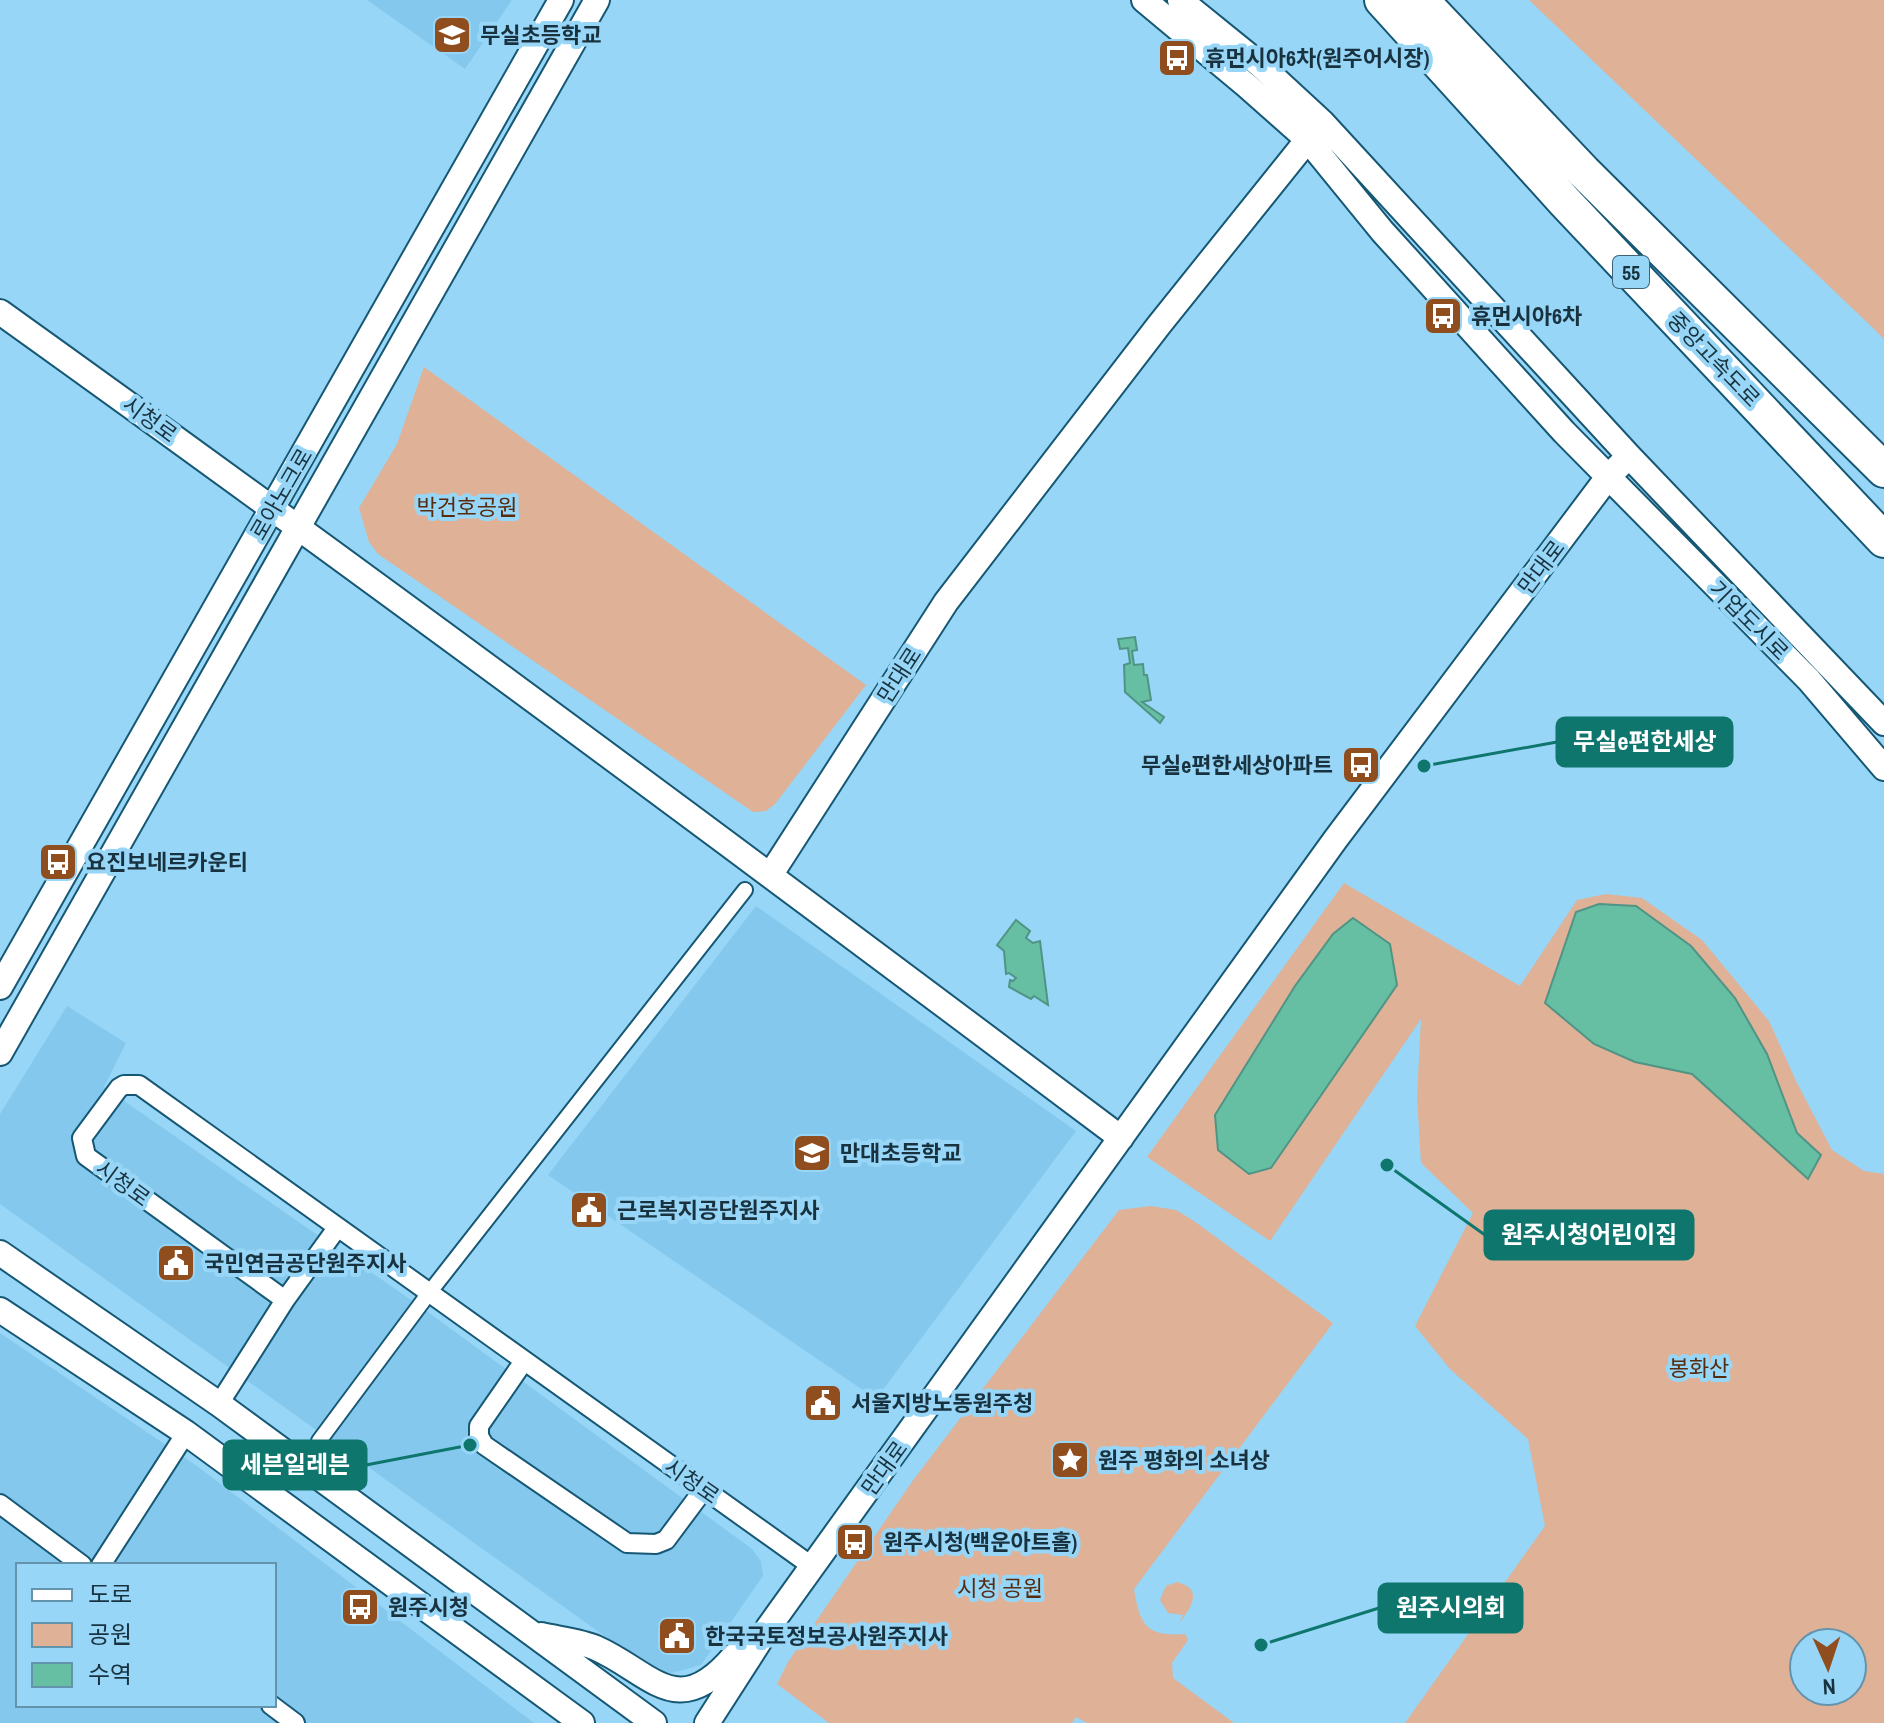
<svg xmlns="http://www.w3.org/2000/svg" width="1884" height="1723" font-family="'Archivo Narrow','Noto Sans KR',sans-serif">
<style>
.built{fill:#84c9ed;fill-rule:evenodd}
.green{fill:#dfb196;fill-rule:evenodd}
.water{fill:#66bea3;stroke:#4f9485;stroke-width:2}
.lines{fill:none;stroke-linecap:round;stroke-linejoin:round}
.pedestrian-casing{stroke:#165874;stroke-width:18}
.minor-casing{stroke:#165874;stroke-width:22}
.tertiary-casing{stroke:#165874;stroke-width:28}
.motorway-casing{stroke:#165874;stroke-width:38}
.pedestrian{stroke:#fff;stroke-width:14}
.minor{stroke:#fff;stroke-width:18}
.tertiary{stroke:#fff;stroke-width:24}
.motorway{stroke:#fff;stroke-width:34}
.labels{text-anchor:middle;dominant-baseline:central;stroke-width:8;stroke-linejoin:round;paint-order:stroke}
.shield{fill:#97d6f7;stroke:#3e6376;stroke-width:2}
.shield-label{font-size:20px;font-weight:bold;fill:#18323f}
.poi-label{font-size:22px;font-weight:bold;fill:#18323f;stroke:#97d6f7;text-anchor:start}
.street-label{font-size:22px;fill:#18323f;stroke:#97d6f7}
.park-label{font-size:22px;fill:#562b0e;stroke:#97d6f7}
.leader{fill:none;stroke:#0f766e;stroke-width:3}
.callout-dot{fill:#0f766e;stroke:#97d6f7;stroke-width:3}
.callout{fill:#0f766e;stroke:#0f766e;stroke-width:3}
.callout-label{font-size:24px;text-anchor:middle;font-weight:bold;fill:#fff}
</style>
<rect width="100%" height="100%" fill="#97d6f7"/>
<!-- built -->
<path class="built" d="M 367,0 L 512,0 L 465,69 Z
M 756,906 L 1076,1131 L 876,1399 L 548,1175 Z
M 67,1006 L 126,1043 L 104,1087 L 417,1304 L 752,1549 L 761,1561 L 763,1576 L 701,1665 L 672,1673 L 652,1670 L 0,1204 L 0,1114 Z
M 0,1333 L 197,1466 L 534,1723 L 0,1723 ZM 18,1565 L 274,1565 L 274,1705 L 18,1705 Z"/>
<!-- green -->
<path class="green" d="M 1529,0 L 1884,0 L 1884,339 L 1873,328 Z
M 424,367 L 866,685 L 775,804 L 766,811 L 753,812 L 378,554 L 369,542 L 359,508 L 397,444 Z
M 1344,883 L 1520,986 L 1577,900 L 1606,894 L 1642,898 L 1702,940 L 1769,1021 L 1796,1081 L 1832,1150 L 1864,1171 L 1884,1174 L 1884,1723 L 1405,1723 L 1545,1526 L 1528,1439 L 1450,1369 L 1415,1326 L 1473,1213 L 1421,1163 L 1417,1097 L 1421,1019 L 1270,1241 L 1147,1157 ZM 1804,1643 L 1852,1643 L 1852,1691 L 1804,1691 Z
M 1151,1206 L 1176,1210 L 1194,1221 L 1333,1323 L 1134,1589 C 1140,1626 1147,1637 1185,1634 L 1188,1640 L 1172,1663 L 1173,1678 L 1234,1723 L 1087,1723 L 1076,1717 L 1072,1723 L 829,1723 L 777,1684 L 788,1662 L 914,1479 L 1119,1210 Z
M 1177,1582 C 1205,1589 1190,1609 1179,1623 L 1183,1615 L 1168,1613 L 1160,1600 L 1166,1586 Z"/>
<!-- water -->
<path class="water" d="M 1135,637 L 1137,650 L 1132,651 L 1134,665 L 1143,664 L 1144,675 L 1147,675 L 1151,700 L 1142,702 L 1164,717 L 1160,723 L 1125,692 L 1124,665 L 1130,663 L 1128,648 L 1120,649 L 1118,639 Z
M 1599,904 L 1636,906 L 1691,946 L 1735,998 L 1767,1054 L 1797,1133 L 1821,1155 L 1808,1179 L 1692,1074 L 1635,1062 L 1594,1044 L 1545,1003 L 1576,912 Z
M 1353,918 L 1390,944 L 1397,985 L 1271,1168 L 1249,1174 L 1218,1150 L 1215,1115 L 1295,986 L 1333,934 Z
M 1016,920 L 1030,931 L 1026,938 L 1033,943 L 1040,941 L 1048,1005 L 1034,996 L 1031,999 L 1009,987 L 1010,980 L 1013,981 L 1016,978 L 1009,973 L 1006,974 L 1004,951 L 997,945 Z"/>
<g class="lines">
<!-- pedestrian casing -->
<g class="pedestrian-casing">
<path id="pedestrian" d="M 319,1441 L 429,1293 L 745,890"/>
</g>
<!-- minor casing -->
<g class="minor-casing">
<path id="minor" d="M 285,1300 L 86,1156 L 82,1138 L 119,1088 L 124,1085 L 139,1085 L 813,1567
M 524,1361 L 479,1426 L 479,1436 L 484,1445 L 627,1543 L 656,1544 L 666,1540 L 704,1489
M 219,1404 L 285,1300 L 337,1228
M 0,1504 L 82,1565
M 101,1565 L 186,1433
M 271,1705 L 295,1723"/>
</g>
<!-- tertiary casing -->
<g class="tertiary-casing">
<path id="tertiary" d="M 1144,0 L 1246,85 L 1307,139 L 1382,231 L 1564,432 L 1809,680 L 1884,768
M 1180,0 L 1259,64 L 1322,122 L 1629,456 L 1884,723
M 0,312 C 377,582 750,859 1121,1138
M 771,874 L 946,602 L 1159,325 L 1317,128
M 0,987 L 561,0
M 0,1053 L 597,0
M 0,1253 L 219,1404 L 654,1723
M 0,1310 L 186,1433 L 582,1723
M 541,1635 C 558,1639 580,1641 596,1648 C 652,1673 677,1723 734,1656
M 707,1723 L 768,1628 L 1335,840 L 1608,477 L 1629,456"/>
</g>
<!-- motorway casing -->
<g class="motorway-casing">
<path id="motorway" d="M 1382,0 L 1565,202 L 1884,540
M 1421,0 L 1584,172 L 1884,470"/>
</g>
<!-- pedestrian -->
<use href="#pedestrian" class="pedestrian"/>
<!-- minor -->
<use href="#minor" class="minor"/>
<!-- tertiary -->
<use href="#tertiary" class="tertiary"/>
<!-- motorway -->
<use href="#motorway" class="motorway"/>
</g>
<!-- icons -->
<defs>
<g id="school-square" transform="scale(2)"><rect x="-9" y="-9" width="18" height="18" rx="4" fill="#904d1e" stroke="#97d6f7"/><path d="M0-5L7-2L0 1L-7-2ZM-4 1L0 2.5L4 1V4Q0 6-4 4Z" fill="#fff"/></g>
<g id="bus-square" transform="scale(2)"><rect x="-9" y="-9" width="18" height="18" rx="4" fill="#904d1e" stroke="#97d6f7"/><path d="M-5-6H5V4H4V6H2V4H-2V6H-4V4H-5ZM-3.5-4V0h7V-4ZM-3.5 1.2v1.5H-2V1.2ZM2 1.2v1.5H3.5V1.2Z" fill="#fff"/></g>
<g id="civic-square" transform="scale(2)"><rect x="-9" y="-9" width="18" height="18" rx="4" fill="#904d1e" stroke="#97d6f7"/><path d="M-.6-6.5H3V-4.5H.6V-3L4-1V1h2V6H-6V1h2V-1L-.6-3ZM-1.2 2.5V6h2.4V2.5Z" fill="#fff"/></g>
<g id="sight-square" transform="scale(2)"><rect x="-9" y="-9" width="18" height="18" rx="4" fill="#904d1e" stroke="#97d6f7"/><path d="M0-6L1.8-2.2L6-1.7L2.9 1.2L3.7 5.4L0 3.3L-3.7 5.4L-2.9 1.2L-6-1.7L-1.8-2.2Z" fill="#fff"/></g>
</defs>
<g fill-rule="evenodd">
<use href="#school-square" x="452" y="35"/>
<use href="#bus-square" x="1177" y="58"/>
<use href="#bus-square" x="1443" y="316"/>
<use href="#bus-square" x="1361" y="765"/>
<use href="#bus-square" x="58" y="862"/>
<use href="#school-square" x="812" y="1153"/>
<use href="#civic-square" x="589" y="1210"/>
<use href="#civic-square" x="176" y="1263"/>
<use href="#civic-square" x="823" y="1403"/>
<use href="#sight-square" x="1070" y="1460"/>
<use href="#bus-square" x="855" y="1542"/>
<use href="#bus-square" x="360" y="1607"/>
<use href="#civic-square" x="677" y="1636"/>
</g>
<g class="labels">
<!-- shield labels -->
<rect class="shield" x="1613" y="256" width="36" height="32" rx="6"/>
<g class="shield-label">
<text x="1631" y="272">55</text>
</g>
<!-- poi labels -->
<g class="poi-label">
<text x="480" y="35">무실초등학교</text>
<text x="1205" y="58">휴먼시아6차(원주어시장)</text>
<text x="1471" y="316">휴먼시아6차</text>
<text x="1333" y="765" text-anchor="end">무실e편한세상아파트</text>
<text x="86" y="862">요진보네르카운티</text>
<text x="840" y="1153">만대초등학교</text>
<text x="617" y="1210">근로복지공단원주지사</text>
<text x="204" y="1263">국민연금공단원주지사</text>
<text x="851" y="1403">서울지방노동원주청</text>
<text x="1098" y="1460">원주 평화의 소녀상</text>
<text x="883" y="1542">원주시청(백운아트홀)</text>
<text x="388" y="1607">원주시청</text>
<text x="705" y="1636">한국국토정보공사원주지사</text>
</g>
<!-- street labels -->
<g class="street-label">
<text transform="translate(1714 359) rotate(46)">중앙고속도로</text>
<text transform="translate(150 419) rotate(36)">시청로</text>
<text transform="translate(281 494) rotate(-60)">로아노크로</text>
<text transform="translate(1541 567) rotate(-53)">만대로</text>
<text transform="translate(1749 620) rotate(45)">기업도시로</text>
<text transform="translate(899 675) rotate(-57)">만대로</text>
<text transform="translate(123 1183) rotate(36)">시청로</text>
<text transform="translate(884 1468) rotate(-54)">만대로</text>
<text transform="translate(692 1481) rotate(35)">시청로</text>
</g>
<!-- park labels -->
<g class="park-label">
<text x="467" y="507">박건호공원</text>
<text x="1699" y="1368">봉화산</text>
<text x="1000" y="1588">시청 공원</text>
</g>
</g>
<!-- callouts -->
<path class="leader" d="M1424 766L1557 742M1387 1165L1485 1235M470 1445L366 1465M1261 1645L1379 1608"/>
<g class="callout-dot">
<circle cx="1424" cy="766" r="8"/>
<circle cx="1387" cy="1165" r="8"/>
<circle cx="470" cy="1445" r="8"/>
<circle cx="1261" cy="1645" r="8"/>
</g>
<g class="callout">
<rect x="1557" y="718" width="175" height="48" rx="8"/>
<rect x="1485" y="1211" width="208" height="48" rx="8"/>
<rect x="224" y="1441" width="142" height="48" rx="8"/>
<rect x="1379" y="1584" width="143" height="48" rx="8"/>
</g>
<g class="callout-label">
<text x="1645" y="750">무실e편한세상</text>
<text x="1589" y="1243">원주시청어린이집</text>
<text x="295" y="1473">세븐일레븐</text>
<text x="1451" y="1616">원주시의회</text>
</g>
<!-- legend -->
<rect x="16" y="1563" width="260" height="144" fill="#97d6f7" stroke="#6494ad" stroke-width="2"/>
<rect x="32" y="1589" width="40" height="12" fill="#ffffff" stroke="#6494ad" stroke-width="2"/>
<text x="88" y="1603" font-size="24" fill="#18323f">도로</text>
<rect x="32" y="1623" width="40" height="24" fill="#dfb196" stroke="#6494ad" stroke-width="2"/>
<text x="88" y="1643" font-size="24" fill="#18323f">공원</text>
<rect x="32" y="1663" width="40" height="24" fill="#66bea3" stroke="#6494ad" stroke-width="2"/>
<text x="88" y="1683" font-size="24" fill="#18323f">수역</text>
<!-- north arrow -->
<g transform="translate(1828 1667) rotate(177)"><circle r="38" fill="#97d6f7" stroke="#6494ad" stroke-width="2"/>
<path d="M0-6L14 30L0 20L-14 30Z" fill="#904d1e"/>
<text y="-12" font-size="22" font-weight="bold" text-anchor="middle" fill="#18323f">N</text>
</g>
</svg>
